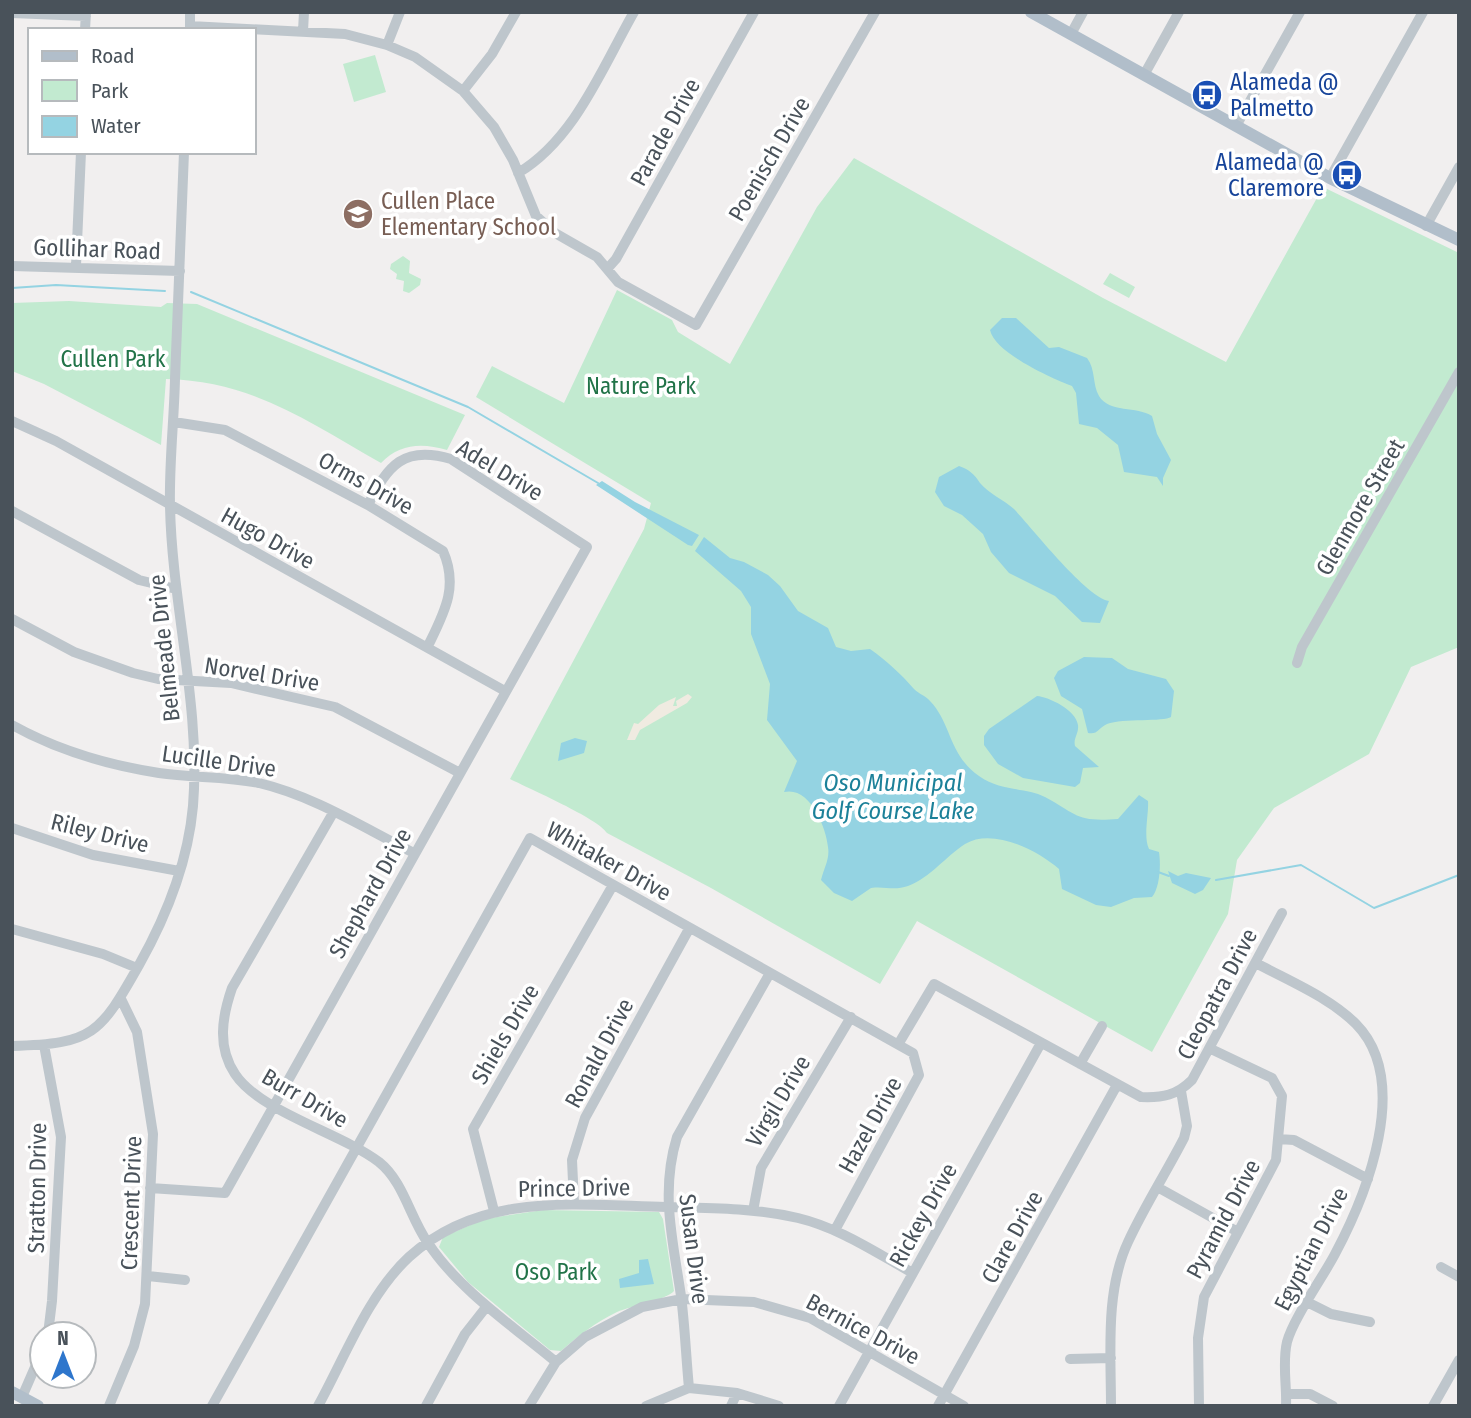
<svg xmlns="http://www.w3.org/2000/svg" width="1471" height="1418" font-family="'Fira Sans Condensed',sans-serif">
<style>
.green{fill:#c2ead0}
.sand{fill:#f0ebe1}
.water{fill:#94d3e2}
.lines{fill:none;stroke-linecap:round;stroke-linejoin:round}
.stream{stroke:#94d3e2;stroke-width:2}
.minor{stroke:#bec6cc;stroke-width:10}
.major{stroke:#b1beca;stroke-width:12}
.labels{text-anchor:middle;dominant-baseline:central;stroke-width:7;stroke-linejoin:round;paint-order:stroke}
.transit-label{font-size:23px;fill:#164399;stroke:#fff;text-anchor:start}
.street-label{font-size:23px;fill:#49525a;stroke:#fff}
.education-label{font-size:23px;fill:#785e54;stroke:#fff;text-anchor:start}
.park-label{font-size:23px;fill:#217348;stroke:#fff}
.water-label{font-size:24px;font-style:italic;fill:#1c8199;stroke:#fff}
</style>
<rect width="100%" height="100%" fill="#f1efef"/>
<!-- green -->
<path class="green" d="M 375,55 L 386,92 L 354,102 L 343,64 Z
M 854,158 L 1103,298 L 1226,362 L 1323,187 L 1459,253 L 1459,647 L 1411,667 L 1369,754 L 1274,808 L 1237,860 L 1228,914 L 1152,1052 L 917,921 L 880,984 L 711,888 L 607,833 C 599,819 528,788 510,779 L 644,529 L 651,503 L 476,397 L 492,366 L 564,403 L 617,290 L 672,320 L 678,332 L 730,364 L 817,207 Z
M 403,256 L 410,261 L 409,273 L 421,279 L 420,285 L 409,293 L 403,291 L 404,281 L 396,279 L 397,274 L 390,269 L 391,264 Z
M 1110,273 L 1135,287 L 1129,298 L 1103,284 Z
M 69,301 L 161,307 L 167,303 L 197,304 L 465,415 L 447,450 C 423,443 400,443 381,463 C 308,422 253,381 166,379 L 161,445 L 44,384 L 12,371 L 12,303 Z
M 543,1210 L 659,1212 L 663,1219 L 674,1291 C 666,1300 631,1306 617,1312 C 596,1322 578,1336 561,1351 L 550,1350 L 468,1282 L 439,1247 L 443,1237 L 484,1219 Z"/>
<!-- sand -->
<path class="sand" d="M 688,694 L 692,697 L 687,703 L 640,730 L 635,740 L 627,740 L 634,723 L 638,724 L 659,705 L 676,697 L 673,706 L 677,706 L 676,701 Z"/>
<!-- water -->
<path class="water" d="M 1002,318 L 1016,318 L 1049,348 L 1059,347 L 1087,358 C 1096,370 1092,384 1099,396 C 1109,413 1137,406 1152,416 L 1157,434 L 1171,460 L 1163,478 L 1163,486 L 1157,477 L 1124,472 L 1118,445 L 1097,428 L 1079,424 L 1076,393 L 1072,386 C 1051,378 995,353 990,330 Z
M 959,466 C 970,470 974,474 980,483 C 988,493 1004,500 1014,509 C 1032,528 1086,597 1109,601 L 1100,623 L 1082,622 L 1055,596 L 1009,573 L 991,552 L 983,534 L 962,515 L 944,506 L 935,492 L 939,477 Z
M 602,481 L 635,502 L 699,535 L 692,546 L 688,545 L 596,485 Z
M 704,537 L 730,558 L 744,562 L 768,575 L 780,586 L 798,611 L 828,628 L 836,647 L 851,651 L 870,649 C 887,661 901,674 914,689 C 919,694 926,696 930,701 C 952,724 948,754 979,776 C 1002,792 1025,787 1045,797 C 1078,815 1076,822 1118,819 L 1139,795 L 1148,801 C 1149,814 1143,837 1149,849 L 1159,852 C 1161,864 1160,888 1152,897 L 1134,898 L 1111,907 L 1096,905 L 1062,889 L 1059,869 C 1038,851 993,827 965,844 C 945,857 931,877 908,886 C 894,891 885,886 871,888 L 852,901 L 834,893 L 821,880 C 824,868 830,859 828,847 C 826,827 810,786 784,792 L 797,761 L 767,720 L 770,684 L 751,634 L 751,607 L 741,591 L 695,551 Z
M 1084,657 L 1112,658 L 1128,669 L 1166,679 L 1174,691 L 1171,717 C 1164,722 1123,718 1107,724 C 1098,728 1098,735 1088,733 L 1082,709 L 1061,696 L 1054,678 L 1058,671 Z
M 1037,696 C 1049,697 1076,710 1078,725 C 1079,734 1073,738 1075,746 L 1099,767 L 1083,768 L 1080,783 L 1075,787 L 1023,778 L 998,764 L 984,745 L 984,736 L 989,729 Z
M 575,738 L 587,741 L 584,753 L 558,761 L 561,743 Z
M 1168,871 L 1178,876 L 1186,873 L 1211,878 L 1203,890 L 1195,894 L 1172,883 Z
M 648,1259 L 654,1284 L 620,1288 L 619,1279 L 639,1273 L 639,1260 Z"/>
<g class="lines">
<!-- stream -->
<path class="stream" d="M 12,288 L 56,285 L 165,291
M 191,292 L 468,407 L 598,483
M 1158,872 L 1169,876
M 1216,880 L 1301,865 L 1374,908 L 1459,875"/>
<!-- minor -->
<path class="minor" d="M 12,13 L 86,16
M 190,26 L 345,34 L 387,45 L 415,57 L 463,91 L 494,127 L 513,160 L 536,216 L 555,233 L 597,257 L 618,282 L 696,325 L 875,12
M 85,30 L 86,12
M 190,30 L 190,12
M 303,31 L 304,12
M 1071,34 L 1083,12
M 387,45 L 400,12
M 1144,75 L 1179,12
M 463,91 L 492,54 L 516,12
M 1236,126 L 1300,12
M 518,173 C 575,139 602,68 634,12
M 1330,178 L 1423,12
M 1426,226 L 1459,167
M 12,266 L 180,271
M 76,266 L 81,152
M 608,268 L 616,259 L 754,12
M 12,421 L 56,441 L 505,691
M 174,422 L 225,430 L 368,505 L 443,551 C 459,587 444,613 428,646
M 12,511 L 139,580 L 176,589
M 12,619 L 74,652 L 133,673 L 158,679 L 231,683 L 335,707 L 460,773
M 1297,663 L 1302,647 L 1459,372
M 12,725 C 57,750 108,765 159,773 C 192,778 226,776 259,783 C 314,796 364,828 414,853
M 333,813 L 232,988 C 222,1017 217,1047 235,1074 C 260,1112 341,1133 379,1162 C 404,1182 410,1218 428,1243 C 458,1289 514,1327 556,1362
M 12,828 L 93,855 L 179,871
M 12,929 L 103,954 L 137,968
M 1256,963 C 1289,981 1329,997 1356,1024 C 1412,1081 1367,1194 1335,1254 C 1323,1277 1293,1319 1287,1342 C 1282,1363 1287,1385 1286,1406
M 899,1043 L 934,984 L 1141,1097 C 1163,1098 1177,1095 1192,1080 L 1282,913
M 44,1045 L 61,1137 L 52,1301 L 48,1334
M 12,1046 C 93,1044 100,1034 139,965 C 166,917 188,862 193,806 C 201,706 172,606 170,506 C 169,464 174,421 175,379 C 178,304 181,228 184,152
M 1080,1064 L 1102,1026
M 1278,1139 L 1294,1140 L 1368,1179
M 150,1188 L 225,1193 L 587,547 L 451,459 C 404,445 388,465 368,505
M 1159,1188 L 1238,1232
M 574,1203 L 572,1160 L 585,1118 L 689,929
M 494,1211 L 473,1129 L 613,885
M 753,1211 L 761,1168 L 851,1017
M 1441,1267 L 1459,1277
M 148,1276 L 185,1280
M 1309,1303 L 1331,1314 L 1370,1322
M 1070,1359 L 1111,1358
M 689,1388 C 686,1357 685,1327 681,1296 C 673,1241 660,1192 677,1137 L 770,973
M 1286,1394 L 1310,1394 L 1333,1406
M 22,1397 L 42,1351
M 109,1406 L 134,1346 L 145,1304 L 153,1134 L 137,1032 L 121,999
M 212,1406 L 530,838 L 913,1053 L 919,1075 L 835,1230
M 318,1406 C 345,1357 368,1295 409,1257 C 482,1191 576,1205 666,1207 C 711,1208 755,1208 798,1218 C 840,1228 876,1253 913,1273
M 426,1406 L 465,1334 L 487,1306
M 529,1406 L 556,1362 L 585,1337 L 642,1307 L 682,1299 L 754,1302 L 810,1318 L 964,1406
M 646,1406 L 689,1388 L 737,1393 L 779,1406
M 731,1406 L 737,1393
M 839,1406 L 1041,1043
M 938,1406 L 1117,1085
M 1111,1406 C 1111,1353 1105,1291 1128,1242 C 1144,1207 1166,1173 1184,1138 L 1187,1126 L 1181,1091
M 1199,1406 L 1198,1338 L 1204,1297 L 1276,1160 L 1282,1096 L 1272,1078 L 1211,1049
M 1433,1406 L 1459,1360"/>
<!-- major -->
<path class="major" d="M 1031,12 L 1330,178 L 1459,240
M 12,1392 L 38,1406"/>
</g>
<!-- icons -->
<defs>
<g id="bus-disc" transform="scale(1.575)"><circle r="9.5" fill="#1a4fb4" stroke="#fff"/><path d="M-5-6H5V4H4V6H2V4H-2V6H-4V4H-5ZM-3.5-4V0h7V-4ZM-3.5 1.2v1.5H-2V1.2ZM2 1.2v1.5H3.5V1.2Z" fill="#fff"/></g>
<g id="school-disc" transform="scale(1.575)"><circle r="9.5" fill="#8d6e63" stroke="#fff"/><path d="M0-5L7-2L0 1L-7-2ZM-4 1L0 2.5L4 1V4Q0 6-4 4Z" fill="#fff"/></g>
</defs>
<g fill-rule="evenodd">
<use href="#bus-disc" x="1207" y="95"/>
<use href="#bus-disc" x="1347" y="175"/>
<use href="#school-disc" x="358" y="214"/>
</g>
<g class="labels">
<!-- transit labels -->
<g class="transit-label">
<text x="1230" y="82">Alameda @<tspan x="1230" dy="26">Palmetto</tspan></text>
<text x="1324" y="162" text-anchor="end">Alameda @<tspan x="1324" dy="26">Claremore</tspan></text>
</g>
<!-- street labels -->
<g class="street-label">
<text transform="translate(665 132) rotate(-61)">Parade Drive</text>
<text transform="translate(769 159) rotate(-60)">Poenisch Drive</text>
<text transform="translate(97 249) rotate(2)">Gollihar Road</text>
<text transform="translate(500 470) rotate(31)">Adel Drive</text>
<text transform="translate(366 483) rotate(29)">Orms Drive</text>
<text transform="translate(1360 507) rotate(-60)">Glenmore Street</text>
<text transform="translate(268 538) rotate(29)">Hugo Drive</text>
<text transform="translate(164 648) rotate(-96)">Belmeade Drive</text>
<text transform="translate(262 674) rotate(9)">Norvel Drive</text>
<text transform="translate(219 761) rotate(8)">Lucille Drive</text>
<text transform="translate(100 833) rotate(14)">Riley Drive</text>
<text transform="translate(609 861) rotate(29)">Whitaker Drive</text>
<text transform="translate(370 893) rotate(-61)">Shephard Drive</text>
<text transform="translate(1217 994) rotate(-62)">Cleopatra Drive</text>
<text transform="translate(505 1034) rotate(-60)">Shiels Drive</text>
<text transform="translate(599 1053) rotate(-62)">Ronald Drive</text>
<text transform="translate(305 1098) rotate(30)">Burr Drive</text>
<text transform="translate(778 1101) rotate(-59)">Virgil Drive</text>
<text transform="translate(870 1125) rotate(-61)">Hazel Drive</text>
<text transform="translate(37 1188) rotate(-89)">Stratton Drive</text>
<text transform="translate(574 1188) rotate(-1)">Prince Drive</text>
<text transform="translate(131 1203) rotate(-88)">Crescent Drive</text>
<text transform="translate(923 1215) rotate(-61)">Rickey Drive</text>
<text transform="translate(1223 1219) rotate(-62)">Pyramid Drive</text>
<text transform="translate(1012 1237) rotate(-61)">Clare Drive</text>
<text transform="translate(694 1249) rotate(83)">Susan Drive</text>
<text transform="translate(1311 1249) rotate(-63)">Egyptian Drive</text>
<text transform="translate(863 1329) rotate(28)">Bernice Drive</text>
</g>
<!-- education labels -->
<g class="education-label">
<text x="381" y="201">Cullen Place<tspan x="381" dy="26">Elementary School</tspan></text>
</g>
<!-- park labels -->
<g class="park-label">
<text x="113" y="359">Cullen Park</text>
<text x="641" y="386">Nature Park</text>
<text x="556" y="1272">Oso Park</text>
</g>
<!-- water labels -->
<g class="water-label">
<text x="893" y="783">Oso Municipal<tspan x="893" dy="28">Golf Course Lake</tspan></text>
</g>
</g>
<!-- border -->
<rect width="1471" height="1418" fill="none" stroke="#49525a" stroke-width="28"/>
<!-- legend -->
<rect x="28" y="28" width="228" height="126" fill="#ffffff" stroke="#b6babd" stroke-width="2"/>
<rect x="42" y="51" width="35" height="10" fill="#b1beca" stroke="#b6babd" stroke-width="2"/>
<text x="91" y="63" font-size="21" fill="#49525a">Road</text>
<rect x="42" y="80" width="35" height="21" fill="#c2ead0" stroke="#b6babd" stroke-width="2"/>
<text x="91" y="98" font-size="21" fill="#49525a">Park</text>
<rect x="42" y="116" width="35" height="21" fill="#94d3e2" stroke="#b6babd" stroke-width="2"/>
<text x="91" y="133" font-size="21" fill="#49525a">Water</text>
<!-- north arrow -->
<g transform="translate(63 1355)"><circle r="33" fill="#ffffff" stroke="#b6babd" stroke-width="2"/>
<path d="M0-5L12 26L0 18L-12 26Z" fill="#2e76cc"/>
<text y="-10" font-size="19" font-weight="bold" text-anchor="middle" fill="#49525a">N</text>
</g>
</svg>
